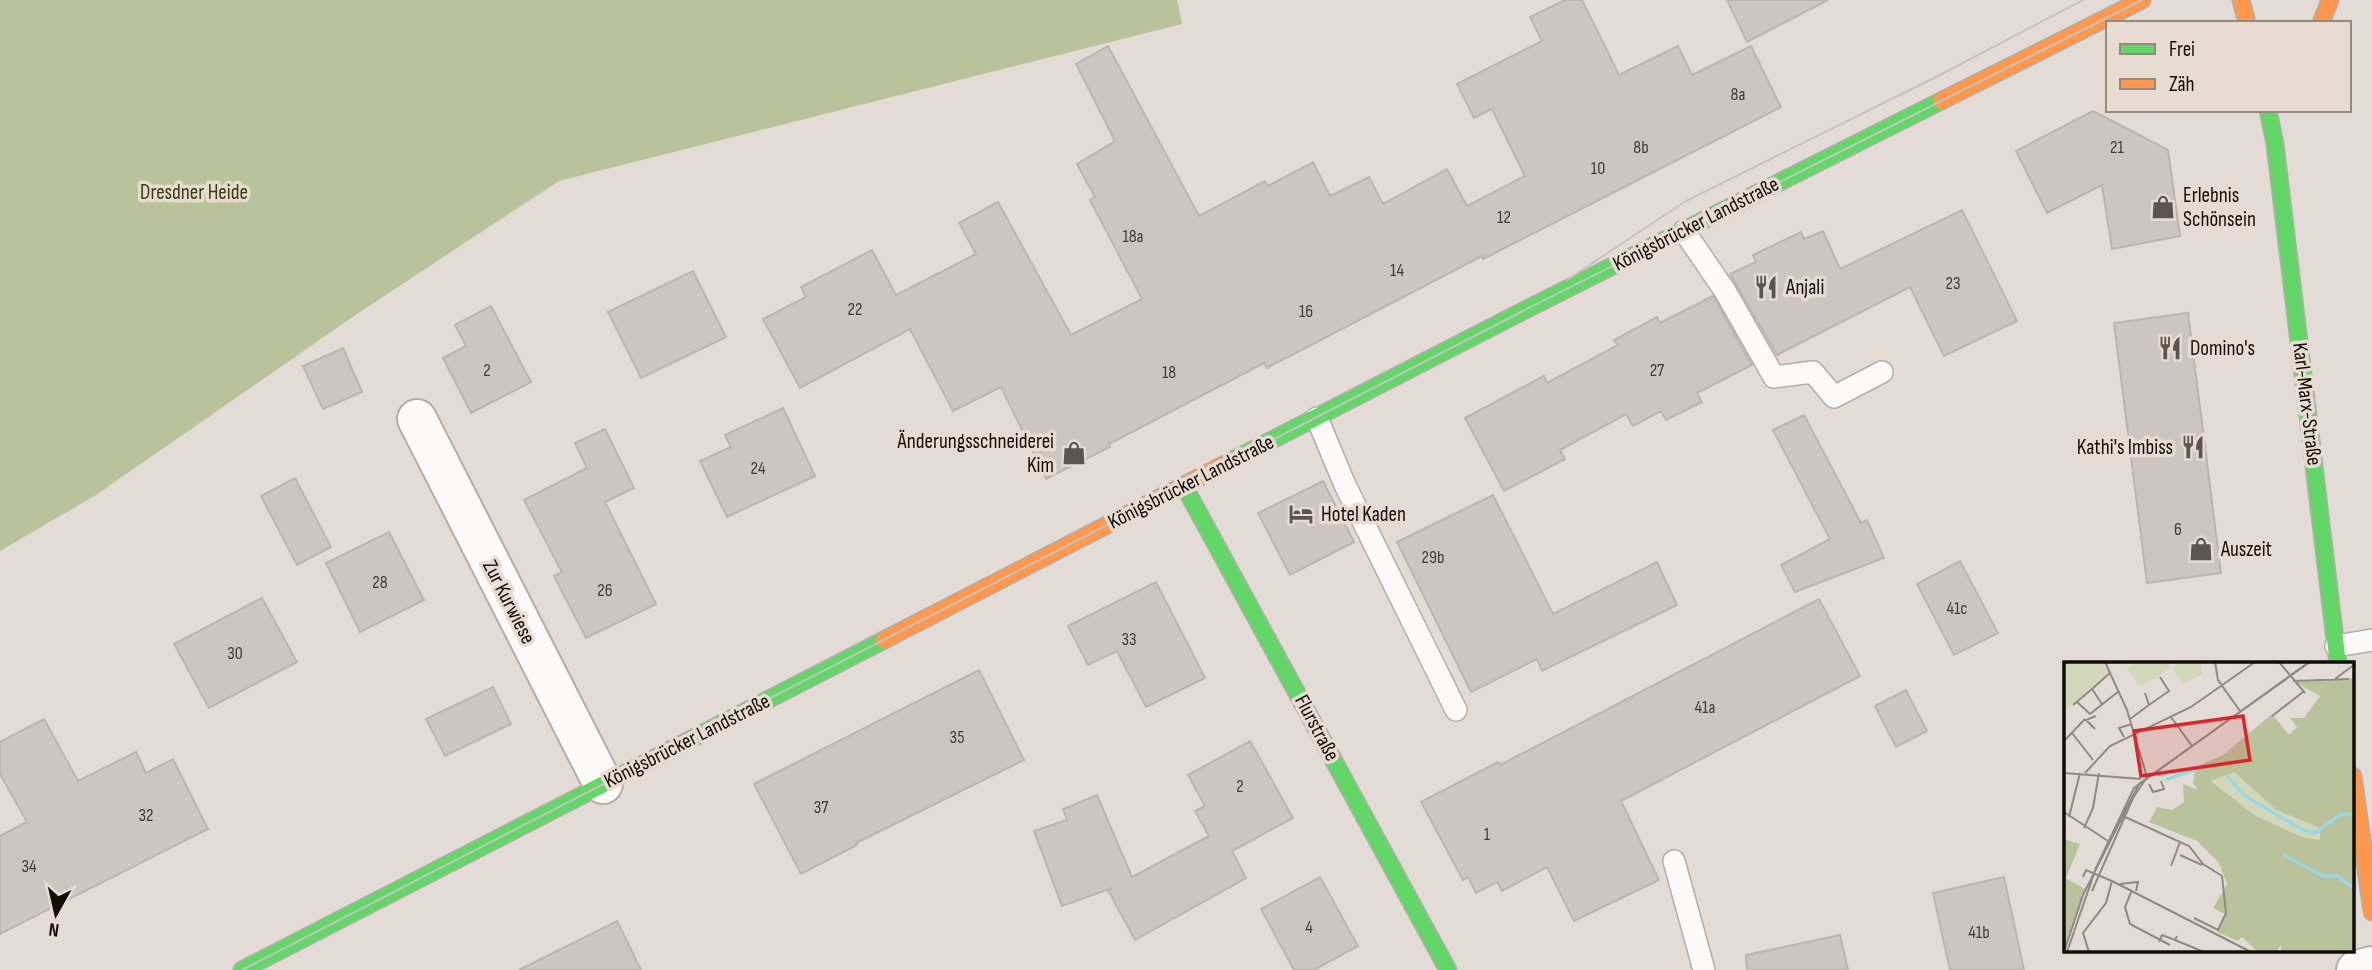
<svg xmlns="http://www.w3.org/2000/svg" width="2372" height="970" font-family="'Sofia Sans Condensed',sans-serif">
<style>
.forest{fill:#bac29c}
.building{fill:#cbc6c1;stroke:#bab5b1;stroke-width:2}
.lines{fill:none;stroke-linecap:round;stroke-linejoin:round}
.lane-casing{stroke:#b3ada9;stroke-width:24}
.street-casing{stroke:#b3ada9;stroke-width:42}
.fast-casing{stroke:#b3ada9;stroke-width:19}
.slow-casing{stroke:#b3ada9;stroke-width:19}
.lane{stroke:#fbfaf9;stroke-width:21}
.street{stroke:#fbfaf9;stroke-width:38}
.fast{stroke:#63d668;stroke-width:16}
.slow{stroke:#ff974d;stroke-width:16}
.tram{stroke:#c5c3c2;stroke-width:2}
.labels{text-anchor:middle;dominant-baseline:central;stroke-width:7;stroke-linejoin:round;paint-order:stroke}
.number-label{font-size:18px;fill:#403b38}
.park-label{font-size:21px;fill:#323e0d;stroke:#e8dbd1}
.poi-label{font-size:21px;fill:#110d0a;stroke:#e8dbd1;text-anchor:start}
.street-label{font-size:21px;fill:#110d0a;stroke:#e8dbd1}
.inset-river{fill:none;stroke:#9cd6e3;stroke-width:3.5}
.inset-road{fill:none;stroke:#8f8984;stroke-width:2}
.view{fill:#d62828;fill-opacity:0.15;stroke:#d62828;stroke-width:3.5}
.inset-edge{fill:none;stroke:#110d0a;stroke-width:3.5}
</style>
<rect width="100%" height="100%" fill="#e3dcd6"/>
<!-- forest -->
<path class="forest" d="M 0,0 L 1177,0 L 1182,24 L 559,181 L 357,314 L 96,495 L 0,551 Z"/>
<!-- building -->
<path class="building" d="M 1565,0 L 1582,0 L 1619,75 L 1678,46 L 1692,75 L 1751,46 L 1781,107 L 1483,259 L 1482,256 L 1267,368 L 1264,363 L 1109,444 L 1110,447 L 1046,479 L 1001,387 L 953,411 L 910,329 L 800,388 L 763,319 L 806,297 L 801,287 L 872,250 L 896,295 L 976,254 L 959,223 L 998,202 L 1071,335 L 1142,299 L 1090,200 L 1095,197 L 1077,164 L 1115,141 L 1076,64 L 1108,46 L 1199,216 L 1265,181 L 1268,186 L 1313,162 L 1330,196 L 1369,177 L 1383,204 L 1447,169 L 1467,206 L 1525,176 L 1492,109 L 1474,118 L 1457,84 L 1542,41 L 1530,17 Z
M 1727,0 L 1828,0 L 1747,42 Z
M 2093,111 L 2168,150 L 2180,236 L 2112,249 L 2102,185 L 2047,213 L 2016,151 Z
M 1962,210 L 2017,321 L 1944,356 L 1910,287 L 1777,355 L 1730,274 L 1756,262 L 1753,255 L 1801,232 L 1804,239 L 1823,231 L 1840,269 Z
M 693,271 L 726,337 L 641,378 L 608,312 Z
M 1713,296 L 1752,365 L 1697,393 L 1702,402 L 1666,420 L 1661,411 L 1633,426 L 1626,414 L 1560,450 L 1565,459 L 1504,491 L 1465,418 L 1544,376 L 1547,383 L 1618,345 L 1614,340 L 1657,317 L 1660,323 Z
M 491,306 L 531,382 L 471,413 L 443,358 L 466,346 L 455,325 Z
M 2188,313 L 2221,573 L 2147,583 L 2114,323 Z
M 343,348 L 362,392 L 323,409 L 303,366 Z
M 783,408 L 815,476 L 727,517 L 700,461 L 731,447 L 725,435 Z
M 1804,415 L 1861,523 L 1867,520 L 1884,558 L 1795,592 L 1781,565 L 1830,539 L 1773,430 Z
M 605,429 L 634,488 L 605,502 L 656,604 L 586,638 L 554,576 L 562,572 L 524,500 L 587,468 L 575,443 Z
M 295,478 L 331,547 L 297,565 L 261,496 Z
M 1323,481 L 1354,542 L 1290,575 L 1258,513 Z
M 1493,495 L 1553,614 L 1657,562 L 1677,605 L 1542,671 L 1537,659 L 1471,692 L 1397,542 Z
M 389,532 L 424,600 L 360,632 L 326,563 Z
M 1960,561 L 1998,633 L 1954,655 L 1917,584 Z
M 1156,582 L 1205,678 L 1146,707 L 1117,651 L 1088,665 L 1068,626 Z
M 262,598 L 297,662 L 209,708 L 174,644 Z
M 1819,599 L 1860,676 L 1621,801 L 1659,880 L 1574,921 L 1547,867 L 1502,891 L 1497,882 L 1476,893 L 1468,877 L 1463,880 L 1421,802 L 1498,762 L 1500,765 Z
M 979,670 L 1024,760 L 856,843 L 857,845 L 801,874 L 754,784 Z
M 493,687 L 511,724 L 445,756 L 426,719 Z
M 1906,690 L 1927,731 L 1896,747 L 1875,706 Z
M 44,719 L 78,781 L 136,752 L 146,773 L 173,759 L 208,829 L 0,934 L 0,836 L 27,822 L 0,774 L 0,742 Z
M 1250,741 L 1293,818 L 1232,851 L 1246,878 L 1135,940 L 1108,890 L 1112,888 L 1062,906 L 1034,831 L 1067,820 L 1063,809 L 1097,795 L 1132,877 L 1209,836 L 1195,811 L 1205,806 L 1188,775 Z
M 1320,877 L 1358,946 L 1314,970 L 1294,970 L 1261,909 Z
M 2004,877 L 2024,970 L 1950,970 L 1933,893 Z
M 617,921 L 641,970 L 519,970 Z
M 1840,935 L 1848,970 L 1747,970 L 1746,955 Z"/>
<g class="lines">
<!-- lane casing -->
<g class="lane-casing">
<path id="lane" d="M 1684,231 L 1725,291 L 1774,377 L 1813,372 L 1834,397 L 1882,372
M 1317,418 L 1345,485 L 1456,710
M 2336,646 L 2372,640
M 1674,861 L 1704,970"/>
</g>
<!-- street casing -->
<g class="street-casing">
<path id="street" d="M 417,419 L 603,784
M 2356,970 L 2372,966"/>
</g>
<!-- fast casing -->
<g class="fast-casing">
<path id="fast" d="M 2268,110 L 2275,144 L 2338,664
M 1231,461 L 1523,311 L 1941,101
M 1184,486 L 1448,970
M 242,970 L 884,640"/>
</g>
<!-- slow casing -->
<g class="slow-casing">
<path id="slow" d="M 2241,0 L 2247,23
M 2321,23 L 2330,0
M 1941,101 L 2142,0
M 884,640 L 1231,461
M 2353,776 L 2372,912"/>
</g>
<!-- lane -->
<use href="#lane" class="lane"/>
<!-- street -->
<use href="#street" class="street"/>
<!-- fast -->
<use href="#fast" class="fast"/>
<!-- slow -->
<use href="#slow" class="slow"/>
<!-- tram -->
<path class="tram" d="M 1567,280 L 1686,201 L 1938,76 L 2083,0
M 242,970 L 1523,311 L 2142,0"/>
</g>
<!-- icons -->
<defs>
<g id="shop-bare" transform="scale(1.89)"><path d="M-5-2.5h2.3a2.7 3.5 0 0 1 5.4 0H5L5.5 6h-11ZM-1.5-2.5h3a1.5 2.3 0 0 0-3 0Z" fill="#5a5551" stroke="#e8dbd1" stroke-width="2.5" paint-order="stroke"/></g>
<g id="restaurant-bare" transform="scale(1.89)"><path d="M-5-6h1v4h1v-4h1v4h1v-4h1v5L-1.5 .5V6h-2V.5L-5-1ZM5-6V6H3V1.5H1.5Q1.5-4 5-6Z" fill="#5a5551" stroke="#e8dbd1" stroke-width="2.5" paint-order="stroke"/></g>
<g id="hotel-bare" transform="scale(1.89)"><path d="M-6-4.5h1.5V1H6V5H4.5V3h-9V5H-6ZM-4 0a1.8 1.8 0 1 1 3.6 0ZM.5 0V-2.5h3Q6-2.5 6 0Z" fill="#5a5551" stroke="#e8dbd1" stroke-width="2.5" paint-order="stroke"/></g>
</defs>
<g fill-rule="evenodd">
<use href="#shop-bare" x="2163" y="207"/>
<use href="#restaurant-bare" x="1766" y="287"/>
<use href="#restaurant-bare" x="2170" y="348"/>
<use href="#restaurant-bare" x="2193" y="447"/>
<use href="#shop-bare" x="1074" y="453"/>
<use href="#hotel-bare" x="1301" y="514"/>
<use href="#shop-bare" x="2201" y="549"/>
</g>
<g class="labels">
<!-- number labels -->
<g class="number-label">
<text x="1738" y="94">8a</text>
<text x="1641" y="147">8b</text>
<text x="2117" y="147">21</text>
<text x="1598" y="168">10</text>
<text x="1504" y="217">12</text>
<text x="1133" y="236">18a</text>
<text x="1397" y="270">14</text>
<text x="1953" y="283">23</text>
<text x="855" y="309">22</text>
<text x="1306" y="311">16</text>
<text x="487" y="370">2</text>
<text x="1657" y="370">27</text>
<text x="1169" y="372">18</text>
<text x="758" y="468">24</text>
<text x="2178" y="529">6</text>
<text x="1433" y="557">29b</text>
<text x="380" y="582">28</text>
<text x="605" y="590">26</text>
<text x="1957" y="608">41c</text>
<text x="1129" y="639">33</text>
<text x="235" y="653">30</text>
<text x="1705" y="707">41a</text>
<text x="957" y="737">35</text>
<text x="1240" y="786">2</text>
<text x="821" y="807">37</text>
<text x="146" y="815">32</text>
<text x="1487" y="834">1</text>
<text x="29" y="866">34</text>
<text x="1309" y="927">4</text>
<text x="1979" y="932">41b</text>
</g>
<!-- park labels -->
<g class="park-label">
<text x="194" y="192">Dresdner Heide</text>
</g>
<!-- poi labels -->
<g class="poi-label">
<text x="2183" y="195">Erlebnis<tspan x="2183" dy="24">Schönsein</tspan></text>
<text x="1786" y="287">Anjali</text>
<text x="2190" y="348">Domino's</text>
<text x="1054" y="441" text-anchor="end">Änderungsschneiderei<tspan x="1054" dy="24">Kim</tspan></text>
<text x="2173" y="447" text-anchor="end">Kathi's Imbiss</text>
<text x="1321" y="514">Hotel Kaden</text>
<text x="2221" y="549">Auszeit</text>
</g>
<!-- street labels -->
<g class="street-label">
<text transform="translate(1696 224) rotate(-27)">Königsbrücker Landstraße</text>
<text transform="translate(2307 404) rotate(83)">Karl-Marx-Straße</text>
<text transform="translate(1191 482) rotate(-27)">Königsbrücker Landstraße</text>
<text transform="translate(509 602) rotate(63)">Zur Kurwiese</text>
<text transform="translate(1317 728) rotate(62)">Flurstraße</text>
<text transform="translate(687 741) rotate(-27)">Königsbrücker Landstraße</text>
</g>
</g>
<!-- overview -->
<g transform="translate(2064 662)">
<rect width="290" height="290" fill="#e3dcd6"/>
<path d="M 0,0 L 38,0 L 44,11 L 0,49 ZM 71,0 L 103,0 L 107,6 L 76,25 L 63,6 ZM 118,0 L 137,0 L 138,12 L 119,22 L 108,6 ZM 170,110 L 212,148 L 256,166 L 256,178 L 238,175 L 192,154 L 146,117 Z" fill="#d2d7b9"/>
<path d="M 290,16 L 290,290 L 217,290 L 217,283 L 212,290 L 194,290 L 178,275 L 174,279 L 153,270 L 161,252 L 149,246 L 163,222 L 155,201 L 133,179 L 85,160 L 93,145 L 108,148 L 120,140 L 119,122 L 134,128 L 129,121 L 131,105 L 159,93 L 208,52 L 225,73 L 233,65 L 226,56 L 240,56 L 256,34 L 231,20 ZM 170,110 L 212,148 L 256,166 L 256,178 L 238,175 L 192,154 L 147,119 ZM 0,177 L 16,182 L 2,216 L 21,227 L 0,287 Z" fill="#bac29c" fill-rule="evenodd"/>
<path class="inset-river" d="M 163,114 L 181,134 L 239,168 L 251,171 L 277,152 L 291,153M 101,118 L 133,107M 219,193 L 259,214 L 274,214 L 291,227"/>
<path class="inset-road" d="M 41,0 L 63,48 L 83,115M 151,0 L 154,18 L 176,49M 215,0 L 241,31M 271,17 L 291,2M 229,19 L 285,17M 13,40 L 26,52 L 55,29M 38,42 L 28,27 L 47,10M 9,43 L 28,27M 85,43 L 105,29 L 96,15M 208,54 L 239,30M 107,55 L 128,84M 66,57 L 85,43 L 81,31M 31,67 L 22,58 L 32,54M 8,71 L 29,98M 60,75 L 55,66 L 68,62M 0,79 L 21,57M 0,111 L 77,117M 21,111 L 46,84 L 127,45 L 191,0M 85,122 L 89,130 L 100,127 L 97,119M 0,150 L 44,179M 5,155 L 16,111M 61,155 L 125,184 L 139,202 L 158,214 L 162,251 L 154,268 L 130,256M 20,166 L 29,146 L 35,111M 116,193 L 138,203M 107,204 L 116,180M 19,215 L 22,208 L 48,219 L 187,290M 56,222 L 74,220 L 72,229M 68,228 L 61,245 L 66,262 L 106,283M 28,229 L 69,136 L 83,115M 111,278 L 140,290M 95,280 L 98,273 L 111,278 L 113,274M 0,290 L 19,233 L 75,122 L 246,0M 3,290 L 32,206 L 70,126 L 245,0M 25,290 L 19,271 L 42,241 L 48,219"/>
<path class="view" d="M 179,54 L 186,98 L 77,114 L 70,69 Z"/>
<rect width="290" height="290" class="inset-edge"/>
</g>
<!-- legend -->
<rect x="2106" y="21" width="245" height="91" fill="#e8dbd1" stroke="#928981" stroke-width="2"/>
<rect x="2120" y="44" width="35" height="10" fill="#63d668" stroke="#928981" stroke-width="2"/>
<text x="2169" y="56" font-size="21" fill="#110d0a">Frei</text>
<rect x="2120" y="79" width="35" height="10" fill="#ff974d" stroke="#928981" stroke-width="2"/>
<text x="2169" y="91" font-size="21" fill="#110d0a">Zäh</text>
<!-- north arrow -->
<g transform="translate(56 914) rotate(188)" stroke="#e8dbd1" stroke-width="5" paint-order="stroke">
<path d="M0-5L12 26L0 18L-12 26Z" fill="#110d0a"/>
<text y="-10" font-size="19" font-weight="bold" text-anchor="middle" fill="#110d0a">N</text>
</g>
</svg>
